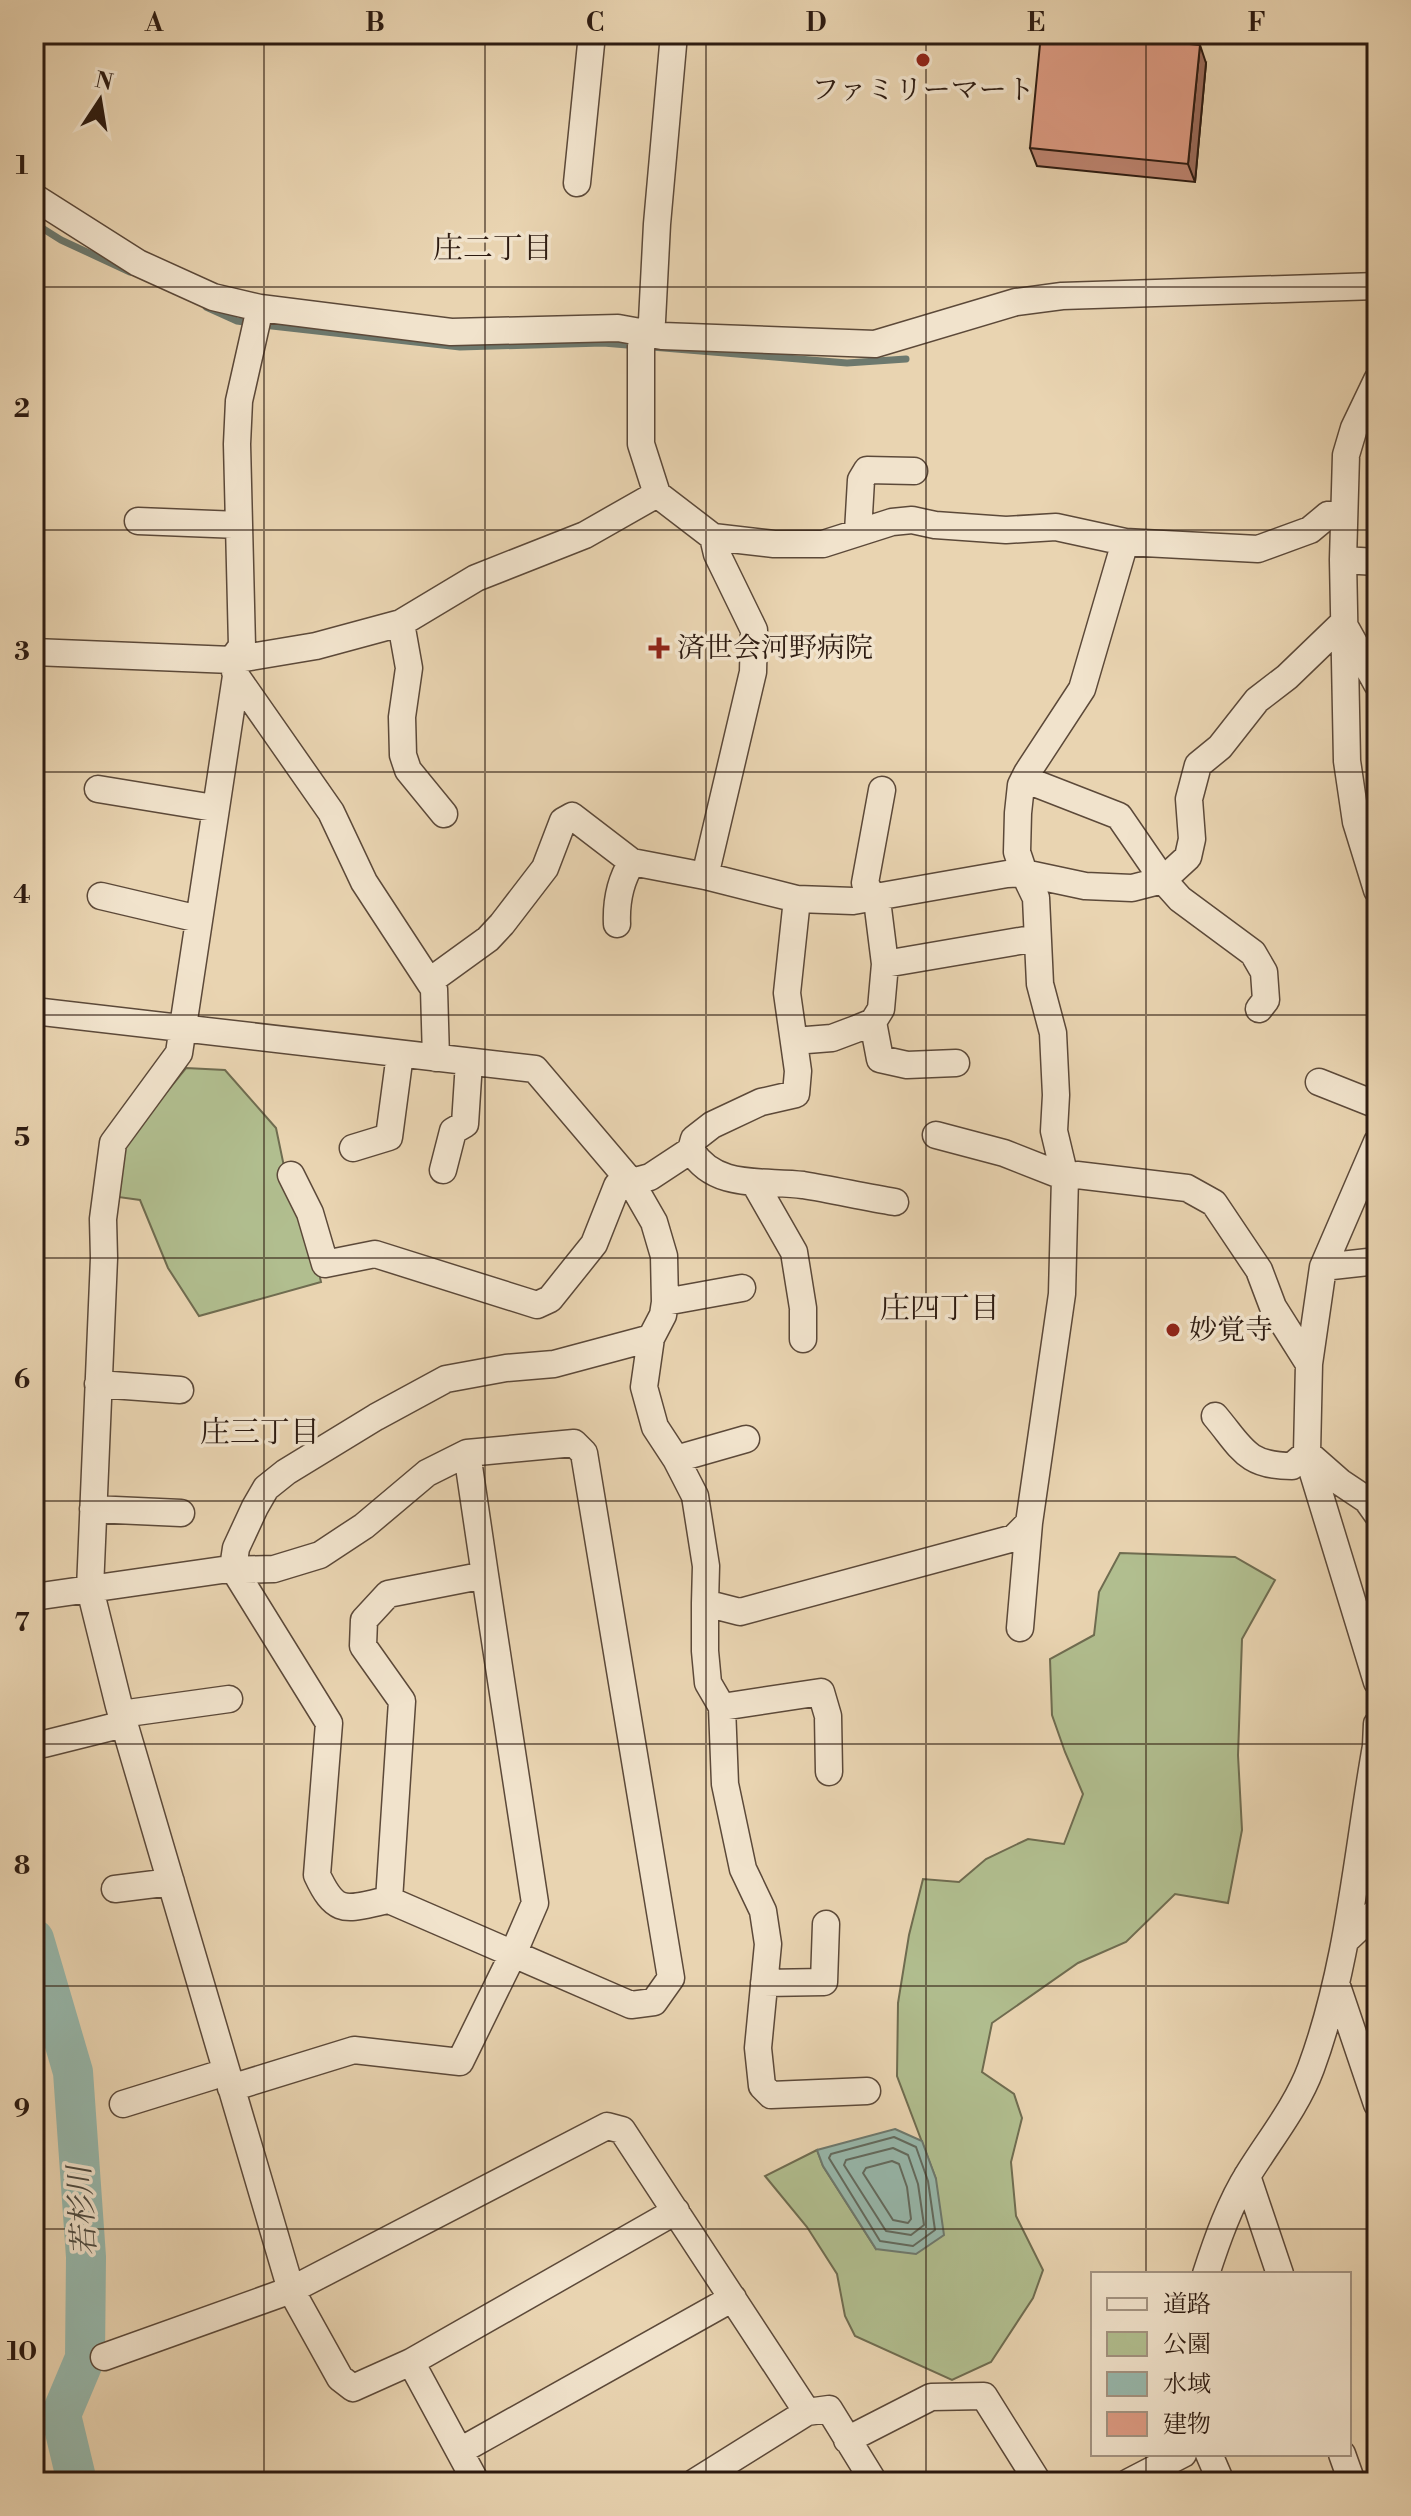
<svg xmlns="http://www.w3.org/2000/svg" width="1411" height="2516" font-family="'Libre Bodoni','Noto Serif JP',serif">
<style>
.green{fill:#b1be8f;stroke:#6f6c50;stroke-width:2}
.water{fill:#97b8ac;stroke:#6d796e;stroke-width:2}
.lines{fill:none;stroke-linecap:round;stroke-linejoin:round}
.shore{stroke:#626a5e;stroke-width:2}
.stream{stroke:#6d796e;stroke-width:7}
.river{stroke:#97b8ac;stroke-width:40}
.minor-casing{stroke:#5c4939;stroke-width:29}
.minor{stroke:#f1e3cc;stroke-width:26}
.wall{fill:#be8571;stroke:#2d1b11;stroke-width:2}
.shaded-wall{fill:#9b6c5c;stroke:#2d1b11;stroke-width:2}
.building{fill:#dd9b83;stroke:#2d1b11;stroke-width:2}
.grid{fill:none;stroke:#2d1b11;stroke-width:2;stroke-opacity:0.55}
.poi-dot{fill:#8f2418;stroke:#f1e3cc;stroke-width:3}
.labels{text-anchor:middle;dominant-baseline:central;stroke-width:7;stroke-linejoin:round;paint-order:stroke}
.poi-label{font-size:28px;fill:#2d1b11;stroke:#f1e3cc;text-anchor:start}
.neighbourhood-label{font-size:30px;fill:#2d1b11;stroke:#f1e3cc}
.water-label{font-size:30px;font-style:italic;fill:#4d4a40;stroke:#f1e3cc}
.neatline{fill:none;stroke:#2d1b11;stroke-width:3}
.grid-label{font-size:26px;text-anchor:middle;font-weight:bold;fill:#2d1b11}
</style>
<rect width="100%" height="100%" fill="#e9d4b1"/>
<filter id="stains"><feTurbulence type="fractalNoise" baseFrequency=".0025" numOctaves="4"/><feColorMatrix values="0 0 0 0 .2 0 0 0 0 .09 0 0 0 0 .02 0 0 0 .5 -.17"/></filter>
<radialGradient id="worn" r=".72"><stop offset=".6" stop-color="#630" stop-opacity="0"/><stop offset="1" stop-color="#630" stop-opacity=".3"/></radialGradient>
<!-- green -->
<path class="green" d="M 186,1068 L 225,1070 L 276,1128 L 287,1181 L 306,1215 L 321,1282 L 199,1316 L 168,1268 L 140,1200 L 118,1197 L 122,1147 Z
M 1120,1553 L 1235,1557 L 1275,1580 L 1242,1639 L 1238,1755 L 1242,1830 L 1228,1903 L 1175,1894 L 1126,1942 L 1078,1963 L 992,2023 L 982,2072 L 1014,2094 L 1022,2118 L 1011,2162 L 1016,2216 L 1043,2270 L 1033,2298 L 991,2362 L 952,2380 L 855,2336 L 845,2316 L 837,2274 L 807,2227 L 765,2176 L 817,2150 L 823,2166 L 876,2249 L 936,2179 L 897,2076 L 898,2003 L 909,1935 L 923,1879 L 959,1882 L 986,1859 L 1028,1839 L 1064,1844 L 1083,1794 L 1065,1752 L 1052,1715 L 1050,1659 L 1094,1635 L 1099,1592 Z"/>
<!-- water -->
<path class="water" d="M 895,2129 L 922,2141 L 936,2179 L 944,2235 L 916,2254 L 876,2249 L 823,2166 L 817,2150 Z"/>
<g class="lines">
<!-- shore -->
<path class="shore" d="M 894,2137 L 916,2147 L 928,2181 L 935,2230 L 913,2246 L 880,2241 L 829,2158 L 831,2154 Z
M 893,2148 L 908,2155 L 918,2184 L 924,2225 L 911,2235 L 886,2231 L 844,2165 L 846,2160 Z
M 892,2161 L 899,2164 L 907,2187 L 911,2219 L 908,2223 L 893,2220 L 863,2173 L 866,2168 Z"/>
<!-- stream -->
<path class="stream" d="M 34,223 L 61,240 L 130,272
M 206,307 L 237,321 L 251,323
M 263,325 L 460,347 L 603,343 L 847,363 L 906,359"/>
<!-- river -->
<path class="river" d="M 34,1939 L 73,2072 L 86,2257 L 85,2358 L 61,2415 L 77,2482"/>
<!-- minor casing -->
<g class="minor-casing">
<path id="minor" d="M 674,34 L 657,224 L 652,321 L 641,346 L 641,444 L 657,494 L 713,537 L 774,544 L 823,544 L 892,522 L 912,520 L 935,525 L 1006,530 L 1056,527 L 1125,542 L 1258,549 L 1310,530 L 1328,515 L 1344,513
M 577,183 L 592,34
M 34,197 L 138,263 L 213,297 L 260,308 L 451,332 L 618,328 L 662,336 L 875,344 L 1016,302 L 1062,296 L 1377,286
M 1377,380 L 1354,428 L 1346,455 L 1343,560 L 1347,761 L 1356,822 L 1377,890
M 138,521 L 239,525
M 858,532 L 861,480 L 867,470 L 914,471
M 1343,560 L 1377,562
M 401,623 L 409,668 L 402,717 L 403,755 L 408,770 L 444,814
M 34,652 L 232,660 L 316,646 L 401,623 L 476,578 L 585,535 L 657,494
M 232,660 L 242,646 L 237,444 L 239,401 L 260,308
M 234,667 L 236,676 L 331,812 L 364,882 L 434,989 L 436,1058
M 236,676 L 179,1053 L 113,1143 L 103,1219 L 104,1258 L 90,1589 L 119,1706 L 291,2290 L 340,2378 L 353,2388 L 411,2362 L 676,2211
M 1024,779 L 1119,816 L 1163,880 L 1180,899 L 1253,953 L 1264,972 L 1266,1000 L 1259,1009
M 98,789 L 214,808
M 705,876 L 753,672 L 754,630 L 717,554 L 713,537
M 101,896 L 199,919
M 617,924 C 616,901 620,881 632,862
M 885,964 L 1037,938
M 430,981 L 488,939 L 502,924 L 545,868 L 563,821 L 572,816 L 632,862 L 705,876 L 797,899 L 853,901 L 1007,874 L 1024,873 L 1085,886 L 1132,888 L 1163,880 L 1188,857 L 1192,839 L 1189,799 L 1198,765 L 1220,747 L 1257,700 L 1287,677 L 1343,623 L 1377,684
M 34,1011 L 535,1069 L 631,1182 L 654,1222 L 664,1256 L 665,1302 L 663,1315 L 651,1338 L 644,1387 L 655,1427 L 676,1459 L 695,1496 L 706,1566 L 705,1603 L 740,1612 L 1014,1538 L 1029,1523 L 1062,1294 L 1065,1177 L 1054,1131 L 1056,1095 L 1053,1033 L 1040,984 L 1036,898 L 1024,873 L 1017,852 L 1018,813 L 1021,785 L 1027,773 L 1082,689 L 1125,542
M 873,1022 L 880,1059 L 907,1065 L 956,1063
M 794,1041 L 832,1038 L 856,1029 L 873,1022 L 881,1009 L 885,964 L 878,908 L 865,883 L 882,790
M 1319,1082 L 1377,1105
M 936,1135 L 1004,1153 L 1065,1177 L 1077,1175 L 1187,1188 L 1214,1203 L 1259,1270 L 1273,1307 L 1309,1364
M 1377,1142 L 1323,1267 L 1309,1364 L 1307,1453 L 1377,1682
M 353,1148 L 389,1137 L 400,1054
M 691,1150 C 715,1190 763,1180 803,1185 C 834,1190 864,1197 895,1202
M 443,1170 L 453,1131 L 465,1124 L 469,1062
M 291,1175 L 310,1213 L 325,1264 L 375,1254 L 537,1305 L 550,1299 L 594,1244 L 617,1186 L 650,1177 L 691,1150 L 694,1139 L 712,1125 L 761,1102 L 796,1094 L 798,1071 L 787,993 L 797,899
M 754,1182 L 794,1252 L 803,1308 L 803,1339
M 1323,1267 L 1377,1261
M 665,1302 L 742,1288
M 98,1384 L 180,1390
M 1215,1416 C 1242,1448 1246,1466 1292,1466 L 1307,1453 L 1340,1482 L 1367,1500 L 1377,1514
M 676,1459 L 746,1439
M 93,1509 L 181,1513
M 34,1597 L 222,1570 L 274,1569 L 320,1555 L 364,1526 L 427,1473 L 467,1453 L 574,1443 L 584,1453 L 671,1978 L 654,2002 L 631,2005 L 389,1900 L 402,1701 L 363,1646 L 364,1620 L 388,1594 L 485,1575 L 467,1453
M 705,1603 L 705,1651 L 708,1683 L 722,1707 L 725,1784 L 743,1869 L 763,1911 L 768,1944 L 758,2048 L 762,2086 L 771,2095 L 867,2091
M 1020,1628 L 1029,1523
M 722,1707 L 821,1692 L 828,1716 L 829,1772
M 121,1714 L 229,1699
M 44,1744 L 124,1724
M 115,1889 L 171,1882
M 389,1900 C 347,1908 337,1918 317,1875 L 329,1723 L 233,1568 L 236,1548 L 255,1507 L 266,1488 L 286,1472 L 376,1417 L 446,1379 L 506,1368 L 554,1364 L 651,1338
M 1345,1941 L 1377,1911
M 764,1983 L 824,1982 L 826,1924
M 1336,1983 L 1377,2104
M 231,2088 L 354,2050 L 460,2062 L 513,1954 L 535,1903 L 485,1575
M 123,2104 L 226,2072
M 1247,2176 L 1280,2274
M 1206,2274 C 1217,2240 1230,2203 1249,2173 C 1270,2139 1297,2106 1311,2068 C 1349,1965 1357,1853 1376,1746 L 1377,1724
M 104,2357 L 291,2290 L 607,2126 L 622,2130 L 807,2412
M 411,2362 L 476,2482
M 847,2440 L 931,2397 L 984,2396 L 1038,2482
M 460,2451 L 733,2298
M 1209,2454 L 1221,2482
M 1342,2454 L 1352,2482
M 695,2482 L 807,2412 L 829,2409 L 874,2482
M 1129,2482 L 1183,2454"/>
</g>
<!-- minor -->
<use href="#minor" class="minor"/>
</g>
<!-- wall -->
<path class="wall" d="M 1206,63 L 1195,182 L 1037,166 L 1030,148 Z"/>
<!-- shaded-wall -->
<path class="shaded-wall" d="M 1200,45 L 1206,63 L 1195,182 L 1188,164 Z"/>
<!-- building -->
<path class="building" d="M 1041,34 L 1088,34 L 1200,45 L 1188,164 L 1030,148 Z"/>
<!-- grid -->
<path class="grid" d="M 264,34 L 264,2482M 485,34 L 485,2482M 706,34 L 706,2482M 926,34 L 926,2482M 1146,34 L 1146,2274M 34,287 L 1377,287M 34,530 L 1377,530M 34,772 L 1377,772M 34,1015 L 1377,1015M 34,1258 L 1377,1258M 34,1501 L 1377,1501M 34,1744 L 1377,1744M 34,1986 L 1377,1986M 34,2229 L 1377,2229M 1146,2454 L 1146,2482"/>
<!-- markers -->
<g class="poi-dot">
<circle cx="923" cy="60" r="8"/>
<path d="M655 636h8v8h8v8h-8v8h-8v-8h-8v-8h8z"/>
<circle cx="1173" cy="1330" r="8"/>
</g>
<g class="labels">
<!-- poi labels -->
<g class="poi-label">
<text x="923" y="90" text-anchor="middle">ファミリーマート</text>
<text x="677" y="648">済世会河野病院</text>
<text x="1189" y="1330">妙覚寺</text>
</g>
<!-- neighbourhood labels -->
<g class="neighbourhood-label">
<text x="493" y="249">庄二丁目</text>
<text x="940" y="1309">庄四丁目</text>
<text x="260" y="1433">庄三丁目</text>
</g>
<!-- water labels -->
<g class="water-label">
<text transform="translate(83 2211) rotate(-94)">若杉川</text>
</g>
</g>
<!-- margin -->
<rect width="1411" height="2516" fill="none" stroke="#e9d4b1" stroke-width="88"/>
<!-- legend -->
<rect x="1091" y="2272" width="260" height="184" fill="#f1e3cc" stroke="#a39381" stroke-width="2"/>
<rect x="1107" y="2298" width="40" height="12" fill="#f1e3cc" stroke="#a39381" stroke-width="2"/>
<text x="1163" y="2312" font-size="24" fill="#2d1b11">道路</text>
<rect x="1107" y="2332" width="40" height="24" fill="#b1be8f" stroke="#a39381" stroke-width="2"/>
<text x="1163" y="2352" font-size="24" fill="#2d1b11">公園</text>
<rect x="1107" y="2372" width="40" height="24" fill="#97b8ac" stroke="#a39381" stroke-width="2"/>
<text x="1163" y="2392" font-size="24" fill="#2d1b11">水域</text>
<rect x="1107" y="2412" width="40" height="24" fill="#dd9b83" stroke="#a39381" stroke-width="2"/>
<text x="1163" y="2432" font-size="24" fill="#2d1b11">建物</text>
<!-- north arrow -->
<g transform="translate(100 100) rotate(12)" stroke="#f1e3cc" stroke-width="6" paint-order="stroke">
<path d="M0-6L14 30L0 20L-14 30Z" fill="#2d1b11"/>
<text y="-12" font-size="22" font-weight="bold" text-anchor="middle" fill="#2d1b11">N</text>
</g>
<rect x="44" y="44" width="1323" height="2428" class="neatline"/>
<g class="grid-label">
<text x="154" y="31">A</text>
<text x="375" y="31">B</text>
<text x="595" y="31">C</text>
<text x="816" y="31">D</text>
<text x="1036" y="31">E</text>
<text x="1257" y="31">F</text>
<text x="22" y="174">1</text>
<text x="22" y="417">2</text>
<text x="22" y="660">3</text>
<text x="22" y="903">4</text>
<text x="22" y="1146">5</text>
<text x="22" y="1388">6</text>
<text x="22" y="1631">7</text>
<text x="22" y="1874">8</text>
<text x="22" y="2117">9</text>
<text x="22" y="2360">10</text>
</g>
<rect width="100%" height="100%" filter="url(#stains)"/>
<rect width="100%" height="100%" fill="url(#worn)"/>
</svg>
